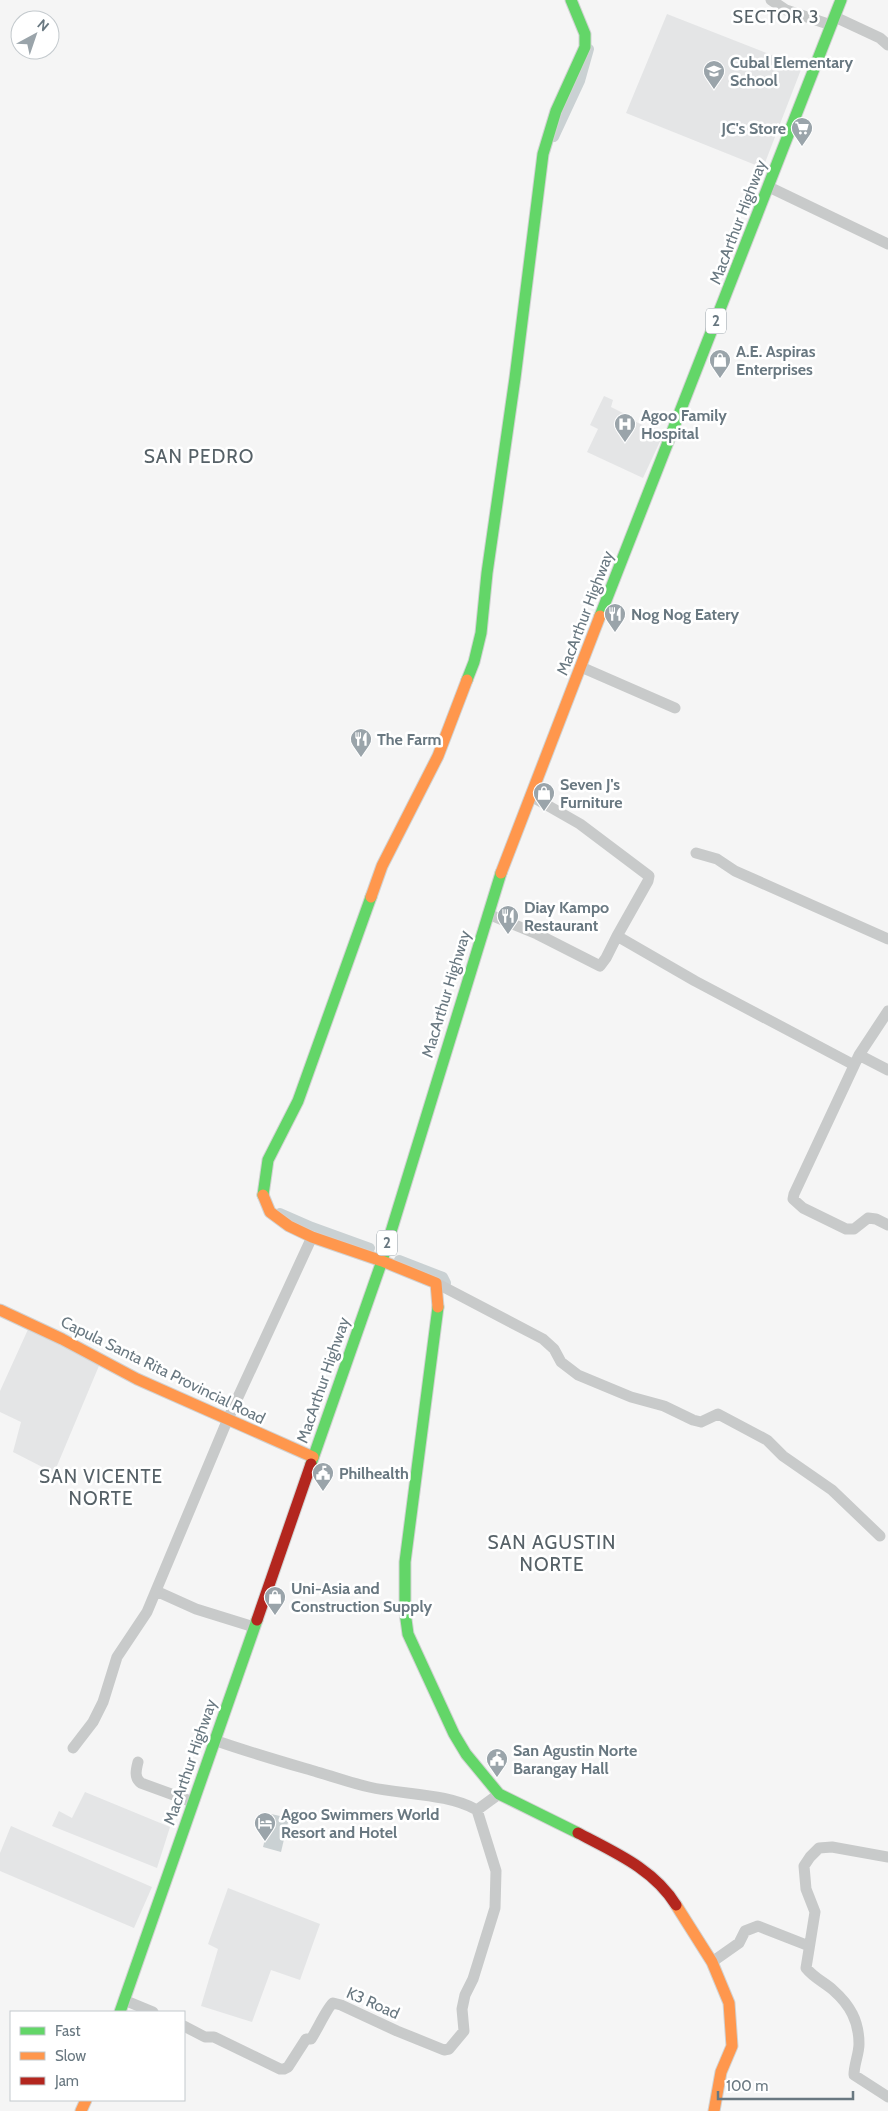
<svg xmlns="http://www.w3.org/2000/svg" width="888" height="2111" font-family="Cabin,sans-serif">
<style>
.built{fill:#e4e5e6}
.water{fill:#cad1d3}
.lines{fill:none;stroke-linecap:round;stroke-linejoin:round}
.canal{stroke:#cad1d3;stroke-width:10}
.fast-casing{stroke:#d1d2d2;stroke-width:13}
.slow-casing{stroke:#d1d2d2;stroke-width:13}
.jam-casing{stroke:#d1d2d2;stroke-width:13}
.street{stroke:#c8caca;stroke-width:11}
.fast{stroke:#63d668;stroke-width:11}
.slow{stroke:#ff974d;stroke-width:11}
.jam{stroke:#b3261e;stroke-width:11}
.labels{text-anchor:middle;dominant-baseline:central;stroke-width:5;stroke-linejoin:round;paint-order:stroke}
.shield{fill:#fff;stroke:#96a0a7;stroke-width:1}
.shield-label{font-size:15px;font-weight:bold;fill:#697881}
.poi-label{font-size:16px;font-weight:bold;fill:#697881;stroke:#fff;text-anchor:start}
.street-label{font-size:16px;fill:#697881;stroke:#fff}
.neighbourhood-label{font-size:18px;letter-spacing:1px;fill:#566167;stroke:#fff}
.quarter-label{font-size:19px;letter-spacing:1px;fill:#566167;stroke:#fff}
</style>
<rect width="100%" height="100%" fill="#f5f5f5"/>
<!-- built -->
<path class="built" d="M 667,14 L 802,67 L 763,168 L 626,113 Z
M 604,396 L 613,400 L 611,407 L 629,416 L 628,418 L 663,435 L 643,478 L 587,452 L 598,429 L 590,425 Z
M 30,1325 L 101,1361 L 54,1473 L 13,1452 L 21,1422 L 0,1412 L 0,1391 Z
M 85,1792 L 170,1827 L 157,1868 L 52,1826 L 59,1811 L 72,1818 Z
M 11,1826 L 152,1887 L 134,1928 L 0,1871 L 0,1853 Z
M 228,1888 L 320,1924 L 300,1980 L 271,1970 L 252,2022 L 201,2006 L 218,1949 L 208,1944 Z"/>
<!-- water -->
<path class="water" d="M 271,1814 L 289,1818 L 281,1852 L 263,1847 Z"/>
<g class="lines">
<!-- canal -->
<path class="canal" d="M 554,137 L 580,81 L 589,49
M 280,1213 L 312,1227 L 370,1248
M 399,1260 L 443,1277 L 446,1283"/>
<!-- fast casing -->
<g class="fast-casing">
<path id="fast" d="M 600,616 L 841,0
M 467,680 L 474,662 L 481,633 L 487,573 L 515,378 L 543,154 L 556,111 L 585,47 L 585,34 L 571,0
M 263,1195 L 268,1160 L 298,1101 L 371,897
M 438,1307 L 405,1562 L 405,1612 L 408,1634 L 454,1734 L 466,1754 L 499,1794 L 578,1833
M 311,1464 L 382,1261 L 501,873
M 120,2012 L 257,1620"/>
</g>
<!-- slow casing -->
<g class="slow-casing">
<path id="slow" d="M 501,873 L 600,616
M 371,897 L 382,866 L 438,756 L 467,680
M 263,1195 L 270,1212 L 289,1226 L 312,1237 L 382,1261 L 436,1283 L 438,1307
M 0,1310 L 62,1339 L 137,1379 L 313,1457
M 676,1905 L 712,1962 L 729,2003 L 732,2046 L 721,2072 L 714,2111
M 81,2111 L 86,2100"/>
</g>
<!-- jam casing -->
<g class="jam-casing">
<path id="jam" d="M 257,1620 L 311,1464
M 578,1833 C 614,1852 654,1869 676,1905"/>
</g>
<!-- street -->
<path class="street" d="M 771,0 L 786,10 L 831,25
M 835,17 L 880,38 L 888,45
M 769,187 L 888,244
M 581,667 L 675,708
M 531,796 L 580,824 L 649,876 L 648,881 L 617,936 L 695,981 L 854,1065
M 696,853 L 717,859 L 735,871 L 888,939
M 488,914 L 537,934 L 600,966 L 606,958 L 617,936
M 888,1011 L 859,1055 L 794,1194 L 793,1199 L 803,1208 L 846,1229 L 854,1229 L 868,1218 L 876,1219 L 888,1225
M 859,1055 L 888,1070
M 436,1283 L 543,1339 L 554,1349 L 561,1362 L 578,1375 L 631,1397 L 664,1406 L 693,1420 L 701,1422 L 718,1414 L 767,1440 L 783,1456 L 832,1490 L 880,1536
M 156,1591 L 196,1609 L 254,1627
M 214,1740 C 248,1752 283,1762 317,1772 C 335,1777 351,1783 369,1787 C 403,1795 447,1793 477,1810 L 499,1794
M 73,1748 L 93,1722 L 103,1702 L 117,1657 L 147,1612 L 227,1421 L 312,1237
M 138,1762 C 136,1770 134,1778 141,1783 L 193,1802
M 888,1857 L 832,1847 L 819,1848 L 810,1857 L 804,1866 L 806,1889 L 815,1912 L 806,1968 C 814,1978 824,1982 833,1990 C 850,2005 859,2021 859,2044 C 859,2054 854,2064 854,2075 L 888,2097
M 712,1962 L 739,1943 L 745,1931 L 758,1926 L 809,1946
M 124,2000 L 153,2012
M 184,2026 L 205,2037 L 214,2037 L 280,2069 L 284,2069 L 288,2067 L 306,2039 L 311,2039 C 316,2032 328,2006 333,2003 L 341,2005 L 397,2031 L 444,2050 L 449,2049 L 464,2031 L 462,2009 L 465,1995 L 473,1979 L 495,1908 L 496,1871 L 477,1810"/>
<!-- fast -->
<use href="#fast" class="fast"/>
<!-- slow -->
<use href="#slow" class="slow"/>
<!-- jam -->
<use href="#jam" class="jam"/>
</g>
<!-- icons -->
<defs>
<g id="school-pin" transform="scale(1.125)"><path d="M0 17L-7.5 6A9.5 9.5 0 1 1 7.5 6Z" fill="#9aa4aa" stroke="#fff"/><path d="M0-5L7-2L0 1L-7-2ZM-4 1L0 2.5L4 1V4Q0 6-4 4Z" fill="#fff"/></g>
<g id="supermarket-pin" transform="scale(1.125)"><path d="M0 17L-7.5 6A9.5 9.5 0 1 1 7.5 6Z" fill="#9aa4aa" stroke="#fff"/><path d="M-6-5.5h2.5l.6 2H6L4.5 2H-2.5L-4.4-4H-6ZM-1.5 3.2a1.3 1.3 0 1 0 .1 0ZM3 3.2a1.3 1.3 0 1 0 .1 0Z" fill="#fff"/></g>
<g id="shop-pin" transform="scale(1.125)"><path d="M0 17L-7.5 6A9.5 9.5 0 1 1 7.5 6Z" fill="#9aa4aa" stroke="#fff"/><path d="M-5-2.5h2.3a2.7 3.5 0 0 1 5.4 0H5L5.5 6h-11ZM-1.5-2.5h3a1.5 2.3 0 0 0-3 0Z" fill="#fff"/></g>
<g id="hospital-pin" transform="scale(1.125)"><path d="M0 17L-7.5 6A9.5 9.5 0 1 1 7.5 6Z" fill="#9aa4aa" stroke="#fff"/><path d="M-5-5h3v3.5h4V-5h3V5h-3V1.5h-4V5h-3Z" fill="#fff"/></g>
<g id="restaurant-pin" transform="scale(1.125)"><path d="M0 17L-7.5 6A9.5 9.5 0 1 1 7.5 6Z" fill="#9aa4aa" stroke="#fff"/><path d="M-5-6h1v4h1v-4h1v4h1v-4h1v5L-1.5 .5V6h-2V.5L-5-1ZM5-6V6H3V1.5H1.5Q1.5-4 5-6Z" fill="#fff"/></g>
<g id="civic-pin" transform="scale(1.125)"><path d="M0 17L-7.5 6A9.5 9.5 0 1 1 7.5 6Z" fill="#9aa4aa" stroke="#fff"/><path d="M-.6-6.5H3V-4.5H.6V-3L4-1V1h2V6H-6V1h2V-1L-.6-3ZM-1.2 2.5V6h2.4V2.5Z" fill="#fff"/></g>
<g id="hotel-pin" transform="scale(1.125)"><path d="M0 17L-7.5 6A9.5 9.5 0 1 1 7.5 6Z" fill="#9aa4aa" stroke="#fff"/><path d="M-6-4.5h1.5V1H6V5H4.5V3h-9V5H-6ZM-4 0a1.8 1.8 0 1 1 3.6 0ZM.5 0V-2.5h3Q6-2.5 6 0Z" fill="#fff"/></g>
</defs>
<g fill-rule="evenodd">
<use href="#school-pin" x="714" y="71"/>
<use href="#supermarket-pin" x="802" y="128"/>
<use href="#shop-pin" x="720" y="360"/>
<use href="#hospital-pin" x="625" y="424"/>
<use href="#restaurant-pin" x="615" y="614"/>
<use href="#restaurant-pin" x="361" y="739"/>
<use href="#shop-pin" x="544" y="793"/>
<use href="#restaurant-pin" x="508" y="916"/>
<use href="#civic-pin" x="323" y="1473"/>
<use href="#shop-pin" x="275" y="1597"/>
<use href="#civic-pin" x="497" y="1759"/>
<use href="#hotel-pin" x="265" y="1823"/>
</g>
<g class="labels">
<!-- shield labels -->
<g class="shield">
<rect x="706" y="308.5" width="20" height="25" rx="4"/>
<rect x="377" y="1230.5" width="20" height="25" rx="4"/>
</g>
<g class="shield-label">
<text x="716" y="321">2</text>
<text x="387" y="1243">2</text>
</g>
<!-- poi labels -->
<g class="poi-label">
<text x="730" y="62">Cubal Elementary<tspan x="730" dy="18">School</tspan></text>
<text x="786" y="128" text-anchor="end">JC's Store</text>
<text x="736" y="351">A.E. Aspiras<tspan x="736" dy="18">Enterprises</tspan></text>
<text x="641" y="415">Agoo Family<tspan x="641" dy="18">Hospital</tspan></text>
<text x="631" y="614">Nog Nog Eatery</text>
<text x="377" y="739">The Farm</text>
<text x="560" y="784">Seven J's<tspan x="560" dy="18">Furniture</tspan></text>
<text x="524" y="907">Diay Kampo<tspan x="524" dy="18">Restaurant</tspan></text>
<text x="339" y="1473">Philhealth</text>
<text x="291" y="1588">Uni-Asia and<tspan x="291" dy="18">Construction Supply</tspan></text>
<text x="513" y="1750">San Agustin Norte<tspan x="513" dy="18">Barangay Hall</tspan></text>
<text x="281" y="1814">Agoo Swimmers World<tspan x="281" dy="18">Resort and Hotel</tspan></text>
</g>
<!-- street labels -->
<g class="street-label">
<text transform="translate(738 222) rotate(-69)">MacArthur Highway</text>
<text transform="translate(585 613) rotate(-69)">MacArthur Highway</text>
<text transform="translate(446 994) rotate(-73)">MacArthur Highway</text>
<text transform="translate(163 1370) rotate(26)">Capula Santa Rita Provincial Road</text>
<text transform="translate(323 1380) rotate(-71)">MacArthur Highway</text>
<text transform="translate(190 1762) rotate(-71)">MacArthur Highway</text>
<text transform="translate(373 2003) rotate(24)">K3 Road</text>
</g>
<!-- neighbourhood labels -->
<g class="neighbourhood-label">
<text x="776" y="17">SECTOR 3</text>
</g>
<!-- quarter labels -->
<g class="quarter-label">
<text x="199" y="456">SAN PEDRO</text>
<text x="101" y="1476">SAN VICENTE<tspan x="101" dy="22">NORTE</tspan></text>
<text x="552" y="1542">SAN AGUSTIN<tspan x="552" dy="22">NORTE</tspan></text>
</g>
</g>
<!-- legend -->
<rect x="10" y="2011" width="175" height="90" fill="#ffffff" stroke="#c3c9cd"/>
<rect x="20" y="2027" width="25" height="8" fill="#63d668" stroke="#c3c9cd"/>
<text x="55" y="2036" font-size="15" fill="#697881">Fast</text>
<rect x="20" y="2052" width="25" height="8" fill="#ff974d" stroke="#c3c9cd"/>
<text x="55" y="2061" font-size="15" fill="#697881">Slow</text>
<rect x="20" y="2077" width="25" height="8" fill="#b3261e" stroke="#c3c9cd"/>
<text x="55" y="2086" font-size="15" fill="#697881">Jam</text>
<!-- north arrow -->
<g transform="translate(35 35) rotate(40)"><circle r="24" fill="#ffffff" stroke="#c3c9cd"/>
<path d="M0-4L9 19L0 12L-9 19Z" fill="#9aa4aa"/>
<text y="-8" font-size="14" font-weight="bold" text-anchor="middle" fill="#697881">N</text>
</g>
<!-- scale -->
<path d="M718 2091v8h135v-8" fill="none" stroke="#697881" stroke-width="2.5"/>
<text x="726" y="2091" font-size="15" fill="#697881" stroke="#ffffff" stroke-width="4" paint-order="stroke">100 m</text>
</svg>
